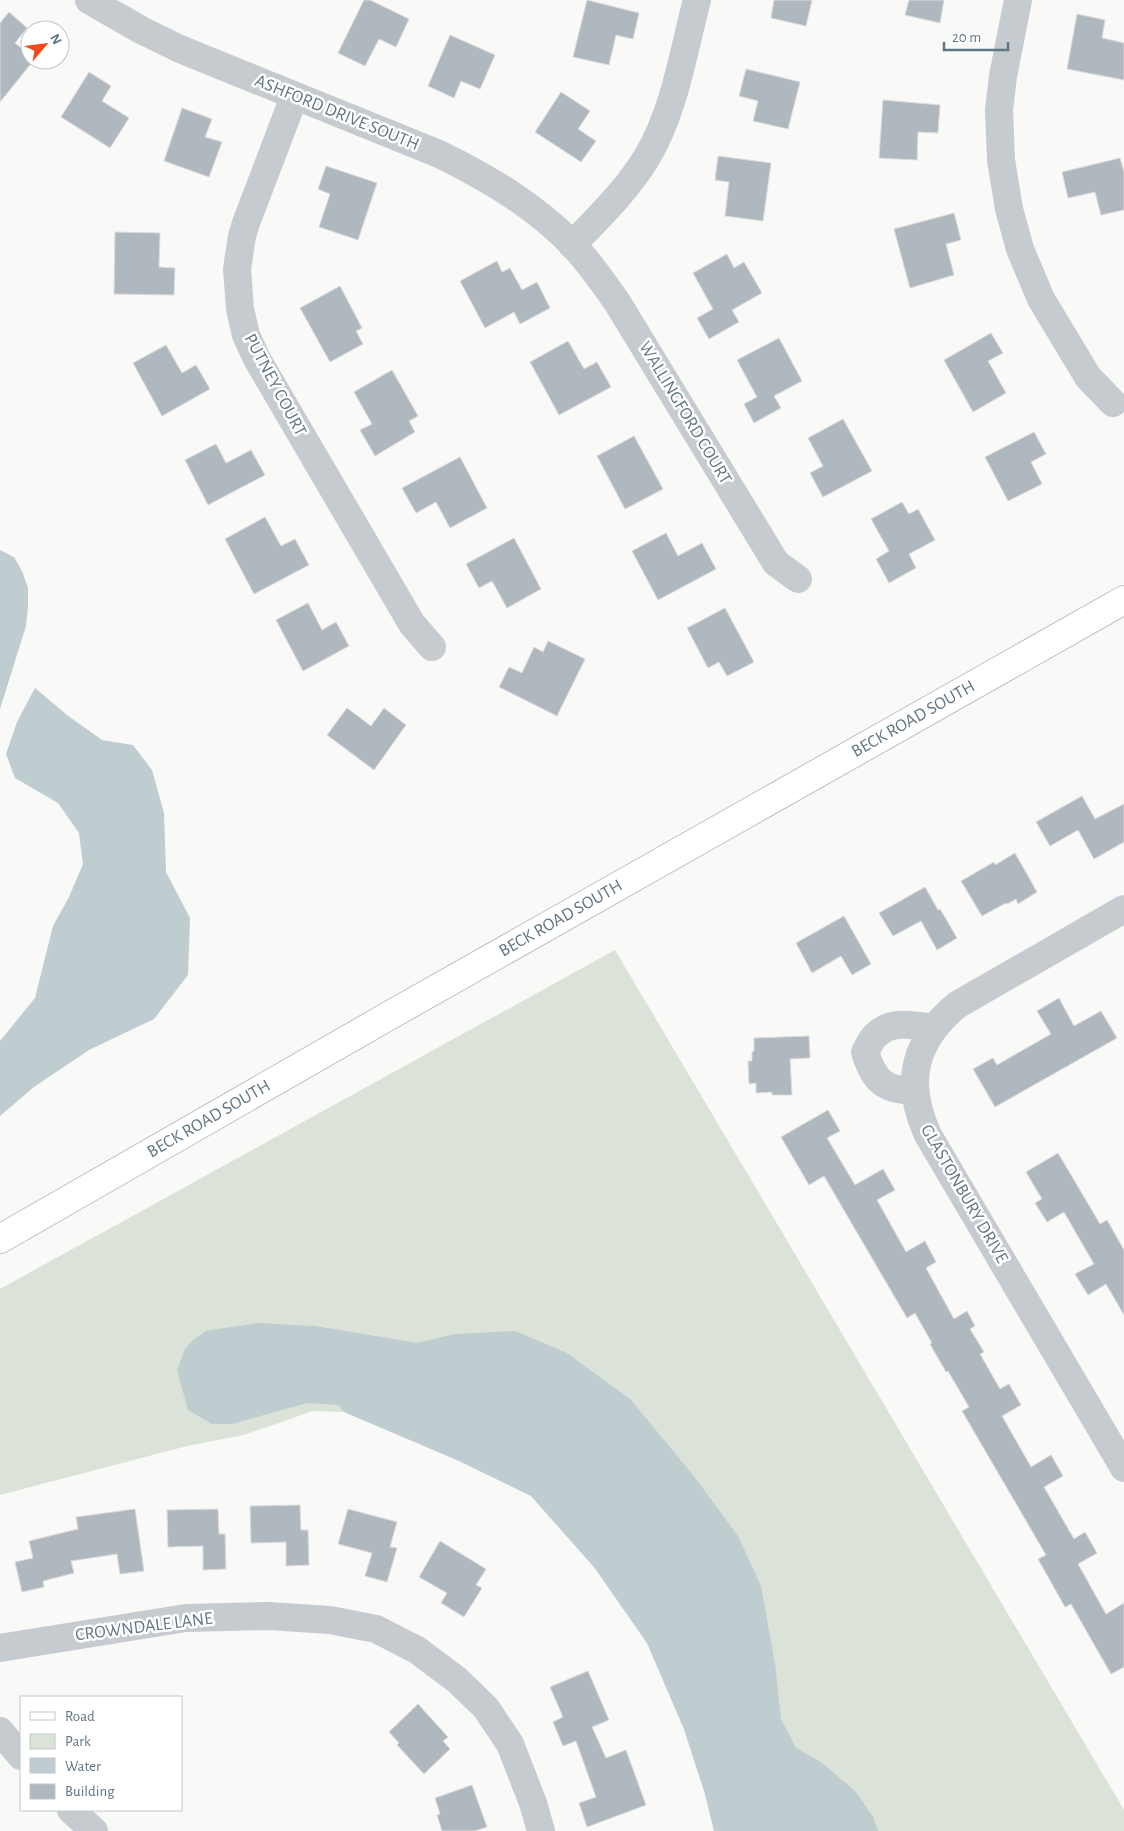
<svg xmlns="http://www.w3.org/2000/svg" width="1124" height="1831" font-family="'Alegreya Sans',sans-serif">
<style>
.green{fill:#dbe2d7}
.water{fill:#bfccd0}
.building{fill:#afb8bf;stroke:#dbdbd9}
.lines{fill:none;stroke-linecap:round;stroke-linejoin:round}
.major-casing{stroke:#bcc0c4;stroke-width:30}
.minor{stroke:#c6cbcf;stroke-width:28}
.major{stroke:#fff;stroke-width:28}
.labels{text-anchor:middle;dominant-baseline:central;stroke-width:5;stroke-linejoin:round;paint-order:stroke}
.street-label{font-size:18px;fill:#617685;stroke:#fff}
</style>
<rect width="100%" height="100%" fill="#f9f9f7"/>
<!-- green -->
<path class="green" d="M 615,950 L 1124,1810 L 1124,1831 L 714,1831 L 705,1794 L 684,1729 L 647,1643 L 594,1567 L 531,1496 L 457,1460 L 344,1412 L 313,1411 L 244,1435 L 187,1446 L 0,1495 L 0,1289 Z"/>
<!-- water -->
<path class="water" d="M 0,550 L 14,557 L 22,571 L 28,588 L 28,606 L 26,626 L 0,709 Z
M 35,688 L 67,715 L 102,740 L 133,745 L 152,770 L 164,813 L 166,872 L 190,918 L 188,975 L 154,1019 L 89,1050 L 34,1087 L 0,1116 L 0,1041 L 35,998 L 53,926 L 69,897 L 83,864 L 79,833 L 58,803 L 15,778 L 6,754 L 17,722 Z
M 257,1323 L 315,1326 L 417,1343 L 455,1334 L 515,1331 L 567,1353 L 631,1400 L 693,1475 L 738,1536 L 761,1586 L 775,1664 L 781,1719 L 796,1748 L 821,1762 L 856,1792 L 873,1817 L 878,1831 L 714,1831 L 705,1794 L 684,1729 L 647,1643 L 594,1567 L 531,1496 L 457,1460 L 344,1412 L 339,1405 L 307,1403 L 232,1424 L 212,1424 L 188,1410 L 177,1370 L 185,1349 L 193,1340 L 206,1331 Z"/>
<!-- building -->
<path class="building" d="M 364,0 L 370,0 L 409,19 L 396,47 L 379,39 L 365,66 L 338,53 Z
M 587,0 L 639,13 L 633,39 L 616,35 L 609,65 L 573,57 Z
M 774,0 L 812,0 L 806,26 L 771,18 Z
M 909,0 L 944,0 L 940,23 L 905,15 Z
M 9,12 L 27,28 L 15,43 L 30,55 L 30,60 L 34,60 L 0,102 L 0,23 Z
M 1077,14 L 1105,20 L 1102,38 L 1124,43 L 1124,80 L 1067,69 Z
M 450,35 L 495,55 L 480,89 L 461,81 L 454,98 L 428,86 Z
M 746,69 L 800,82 L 788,129 L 753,121 L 758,101 L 739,96 Z
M 89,72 L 111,86 L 102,101 L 129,118 L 110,148 L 61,117 Z
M 561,92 L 590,111 L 578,129 L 596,141 L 581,162 L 535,132 Z
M 883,100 L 940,105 L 938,133 L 918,132 L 917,160 L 879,158 Z
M 182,108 L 212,119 L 205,137 L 222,142 L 209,177 L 164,161 Z
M 718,156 L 771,163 L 763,221 L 725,216 L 729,182 L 715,180 Z
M 1120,158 L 1124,172 L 1124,210 L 1101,215 L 1095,192 L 1068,198 L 1062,172 Z
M 326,166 L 377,183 L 358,240 L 319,227 L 330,194 L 318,189 Z
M 954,213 L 961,240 L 946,244 L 954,275 L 910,288 L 894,229 Z
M 115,232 L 160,233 L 159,267 L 175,268 L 174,295 L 114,294 Z
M 727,254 L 734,268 L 744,262 L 762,293 L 732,310 L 739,322 L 709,339 L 697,318 L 713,309 L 693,273 Z
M 497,261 L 502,272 L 510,268 L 522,290 L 537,282 L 550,308 L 520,324 L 514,312 L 485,328 L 460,281 Z
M 340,286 L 362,328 L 356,331 L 363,344 L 330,362 L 300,308 Z
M 991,333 L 1003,353 L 988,361 L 1006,393 L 973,412 L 944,360 Z
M 779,338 L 802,381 L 774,396 L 781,408 L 754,423 L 744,404 L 757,397 L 737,360 Z
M 568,341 L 584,369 L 597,362 L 611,387 L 559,415 L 530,362 Z
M 166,345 L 182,373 L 196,365 L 210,389 L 162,416 L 133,363 Z
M 392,370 L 418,416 L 409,421 L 415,432 L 375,456 L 360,430 L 372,424 L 354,392 Z
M 843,419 L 872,471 L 823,497 L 810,473 L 823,466 L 808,438 Z
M 1034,432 L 1046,454 L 1031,462 L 1042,484 L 1008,501 L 985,457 Z
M 634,436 L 663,489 L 625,509 L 597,456 Z
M 216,444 L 226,463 L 251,450 L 265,475 L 208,505 L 185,460 Z
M 460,457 L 487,508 L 450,528 L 436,502 L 416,513 L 402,488 Z
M 902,502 L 909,514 L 918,509 L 935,540 L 909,554 L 916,568 L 889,583 L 876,559 L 889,551 L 871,519 Z
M 265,517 L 281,546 L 295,539 L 309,565 L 254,594 L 225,539 Z
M 666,533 L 678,556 L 702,543 L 716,569 L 658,600 L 632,551 Z
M 514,538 L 541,589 L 507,608 L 492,581 L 479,588 L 466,564 Z
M 308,603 L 322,630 L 336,622 L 349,646 L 303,671 L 276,620 Z
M 725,608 L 754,662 L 727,676 L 719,662 L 708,668 L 687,628 Z
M 548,641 L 585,659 L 557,716 L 499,687 L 509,667 L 522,673 L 534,647 L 543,652 Z
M 347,708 L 371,726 L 384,708 L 406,725 L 374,770 L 327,735 Z
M 1082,796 L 1095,819 L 1124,804 L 1124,842 L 1094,859 L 1078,830 L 1050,846 L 1036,822 Z
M 1015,853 L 1037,892 L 1018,904 L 1016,899 L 1007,904 L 1006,903 L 982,916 L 961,881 L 994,862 L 995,865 Z
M 925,887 L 938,910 L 940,909 L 957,938 L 937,950 L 921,921 L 893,936 L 879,913 Z
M 844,916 L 871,964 L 852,975 L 841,956 L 812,973 L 796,943 Z
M 1059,998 L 1074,1026 L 1101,1011 L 1117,1038 L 995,1107 L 973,1069 L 993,1058 L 997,1065 L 1051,1034 L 1037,1011 Z
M 809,1036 L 810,1058 L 790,1059 L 792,1095 L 772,1095 L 772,1092 L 756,1093 L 756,1083 L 749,1084 L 748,1061 L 752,1061 L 752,1052 L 754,1051 L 754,1038 Z
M 828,1110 L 840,1131 L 827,1138 L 855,1185 L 883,1169 L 895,1190 L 877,1200 L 906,1252 L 925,1241 L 936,1262 L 926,1268 L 954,1319 L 967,1311 L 975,1326 L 970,1329 L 984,1352 L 980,1354 L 1000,1389 L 1009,1384 L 1021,1405 L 1002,1416 L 1031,1467 L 1051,1455 L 1063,1476 L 1044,1487 L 1074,1539 L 1085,1532 L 1097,1553 L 1078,1564 L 1106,1614 L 1124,1603 L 1124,1667 L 1111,1674 L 1071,1604 L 1065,1607 L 1038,1559 L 1046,1555 L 962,1411 L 969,1407 L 948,1371 L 946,1372 L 930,1344 L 932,1343 L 915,1313 L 907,1318 L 824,1176 L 809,1185 L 781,1137 Z
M 1058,1153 L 1100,1224 L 1107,1220 L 1124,1250 L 1124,1315 L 1106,1284 L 1088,1295 L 1075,1274 L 1094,1264 L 1064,1212 L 1047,1222 L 1035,1203 L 1042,1199 L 1026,1172 Z
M 300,1505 L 301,1530 L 308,1530 L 309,1565 L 286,1566 L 286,1542 L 251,1543 L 250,1506 Z
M 135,1509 L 144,1571 L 120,1574 L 117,1554 L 71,1561 L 74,1573 L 43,1581 L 44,1587 L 22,1592 L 15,1562 L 33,1558 L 29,1541 L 78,1529 L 76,1517 Z
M 218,1509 L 219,1534 L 225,1534 L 226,1569 L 203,1570 L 203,1546 L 168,1547 L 167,1510 Z
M 348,1509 L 397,1522 L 390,1547 L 397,1548 L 387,1582 L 365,1576 L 372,1553 L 338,1544 Z
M 440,1541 L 486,1569 L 476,1585 L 482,1588 L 464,1617 L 441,1603 L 447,1593 L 419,1577 Z
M 588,1671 L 609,1720 L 592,1727 L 606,1758 L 626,1750 L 646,1805 L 587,1827 L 579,1803 L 596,1797 L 576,1741 L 563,1746 L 553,1722 L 563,1717 L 550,1687 Z
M 418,1704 L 448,1737 L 443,1741 L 450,1749 L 424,1774 L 397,1745 L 399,1743 L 389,1732 Z
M 472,1785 L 487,1827 L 475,1831 L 442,1831 L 437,1815 L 440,1814 L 435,1798 Z"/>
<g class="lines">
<!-- major casing -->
<g class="major-casing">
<g id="major">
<path id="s1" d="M 0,1239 L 385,1018 L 1124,600"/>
</g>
</g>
<!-- minor -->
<path class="minor" d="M 89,0 L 141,30 L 180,49 L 439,154 C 488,178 534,205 572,244 C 589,262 603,282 617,302 L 776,563 L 798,579
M 1018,0 L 1003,76 L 999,110 L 1001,160 L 1009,209 L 1020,249 L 1041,299 L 1088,377 L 1113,403
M 294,97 L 246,223 L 242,236 L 237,269 L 240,309 L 246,335 L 257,359 L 412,624 L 432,647
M 572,245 C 599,217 627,190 647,157 C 675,110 683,53 697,0
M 1124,909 L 957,1005 C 913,1042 904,1082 928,1135 L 1124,1468
M 914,1091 C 884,1090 874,1081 865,1052 C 868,1047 871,1039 876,1035 C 891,1020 914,1025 934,1028
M 0,1648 L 186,1618 L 268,1616 L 330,1620 L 376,1629 L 417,1650 L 457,1680 L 486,1708 L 510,1744 L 533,1803 L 541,1831
M 0,1731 L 21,1756
M 71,1810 L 94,1831"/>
<!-- major -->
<use href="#major" class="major"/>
</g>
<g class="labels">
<!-- street labels -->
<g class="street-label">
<text transform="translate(337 113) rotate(22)">ASHFORD DRIVE SOUTH</text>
<text transform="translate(275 385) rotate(62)">PUTNEY COURT</text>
<text transform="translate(685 413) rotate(59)">WALLINGFORD COURT</text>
<text stroke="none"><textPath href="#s1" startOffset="1051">BECK ROAD SOUTH</textPath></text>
<text stroke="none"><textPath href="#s1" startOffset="646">BECK ROAD SOUTH</textPath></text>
<text stroke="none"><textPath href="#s1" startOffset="241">BECK ROAD SOUTH</textPath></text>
<text transform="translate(964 1194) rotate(60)">GLASTONBURY DRIVE</text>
<text transform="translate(144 1627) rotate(-7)">CROWNDALE LANE</text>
</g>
</g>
<!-- legend -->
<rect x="20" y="1696" width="162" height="115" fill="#ffffff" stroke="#c0c8ce"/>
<rect x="30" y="1712" width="25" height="8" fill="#ffffff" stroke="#c0c8ce"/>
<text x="65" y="1721" font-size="15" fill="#617685">Road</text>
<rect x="30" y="1734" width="25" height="15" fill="#dbe2d7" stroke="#c0c8ce"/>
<text x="65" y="1746" font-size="15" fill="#617685">Park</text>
<rect x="30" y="1758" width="25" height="15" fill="#bfccd0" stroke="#c0c8ce"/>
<text x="65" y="1771" font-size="15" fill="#617685">Water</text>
<rect x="30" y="1784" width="25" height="15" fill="#afb8bf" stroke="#c0c8ce"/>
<text x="65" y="1796" font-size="15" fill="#617685">Building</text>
<!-- north arrow -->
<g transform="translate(45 45) rotate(62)"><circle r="24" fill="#ffffff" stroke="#c0c8ce"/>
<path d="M0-4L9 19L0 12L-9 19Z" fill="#f5481b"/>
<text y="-8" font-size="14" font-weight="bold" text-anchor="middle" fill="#617685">N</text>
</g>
<!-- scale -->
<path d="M944 42v8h64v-8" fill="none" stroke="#617685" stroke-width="2.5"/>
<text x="952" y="42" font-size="15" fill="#617685" stroke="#ffffff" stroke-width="4" paint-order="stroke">20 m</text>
</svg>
